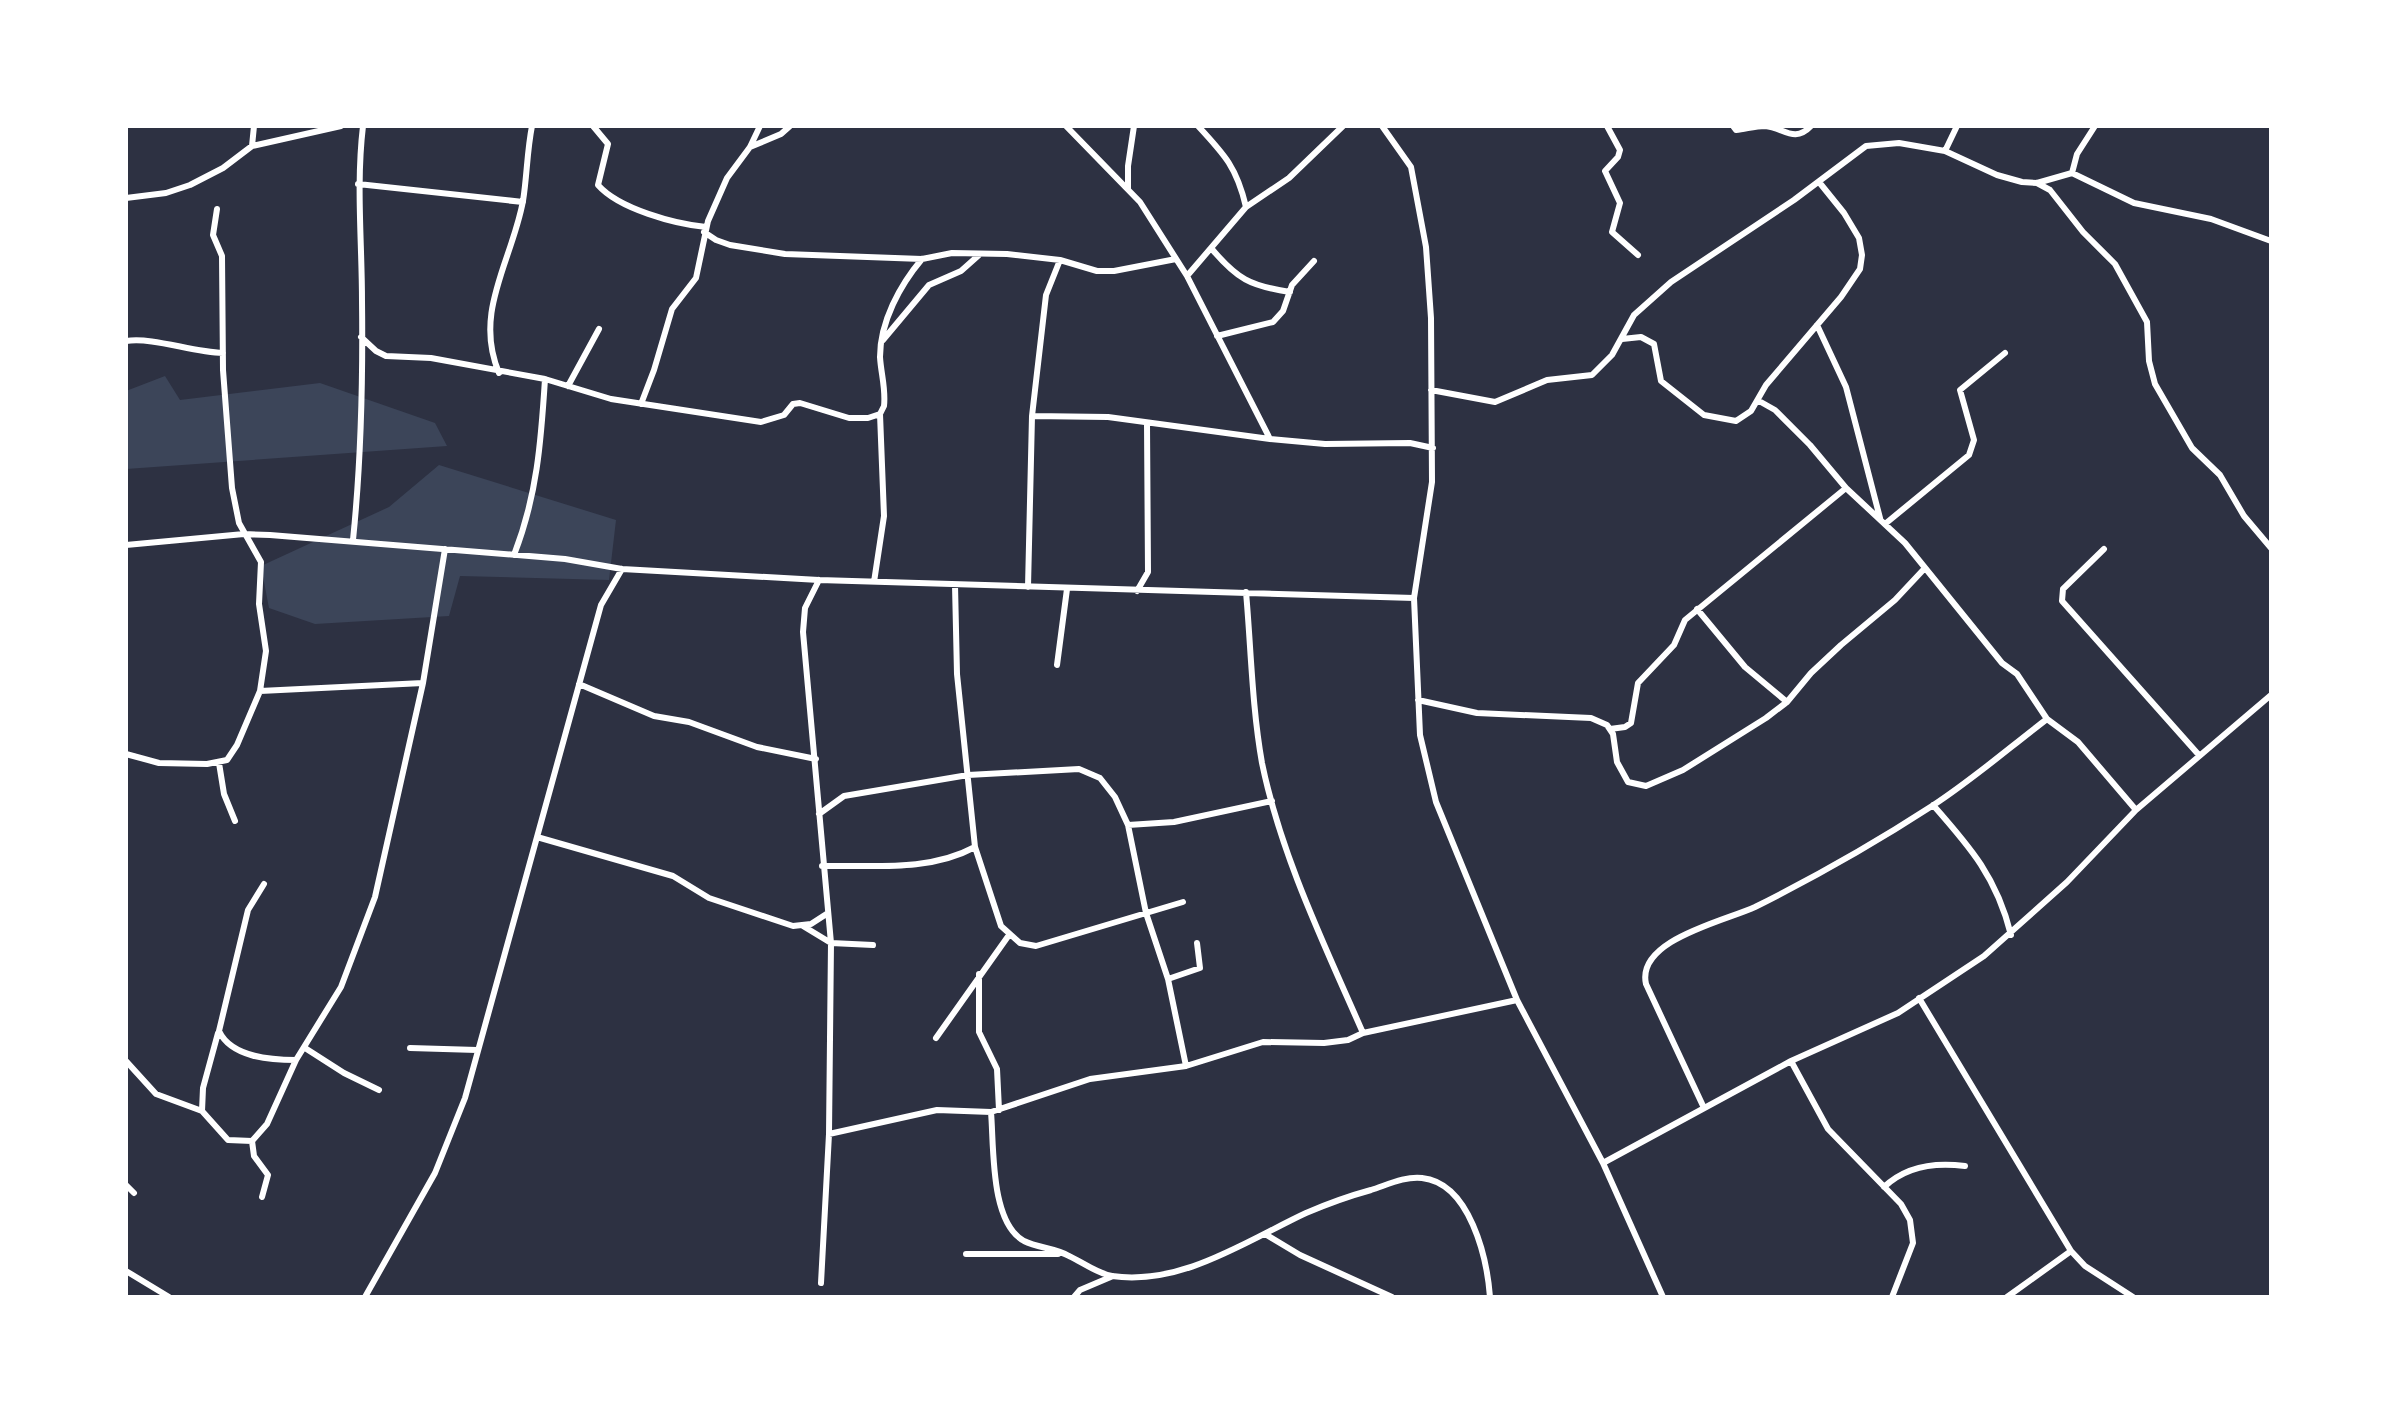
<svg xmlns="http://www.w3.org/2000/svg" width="2397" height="1423" font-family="Overpass,sans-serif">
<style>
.green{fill:#3c4559}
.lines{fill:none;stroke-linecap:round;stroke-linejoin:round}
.minor{stroke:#fff;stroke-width:6}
</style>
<rect width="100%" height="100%" fill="#2d3142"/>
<!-- green -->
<path class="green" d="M 165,376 L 180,400 L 320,383 L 435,423 L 447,446 L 126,469 L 126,391 Z
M 439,465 L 616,520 L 609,580 L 460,576 L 449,616 L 315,624 L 269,608 L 261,566 L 389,507 Z"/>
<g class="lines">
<!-- minor -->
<path class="minor" d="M 593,126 L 608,144 L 598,185 C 619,209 675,224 706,227
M 1066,126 L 1140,202 L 1187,276 L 1270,439 L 1325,444 L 1410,443 L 1433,448
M 1198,126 C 1225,155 1237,168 1246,207
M 1382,126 L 1411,167 L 1426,247 L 1431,318 L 1432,482 L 1414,598 L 1420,735 L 1436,802 L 1517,1000 L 1603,1163 L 1663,1297
M 1607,126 L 1620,150 L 1618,157 L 1605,171 L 1620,203 L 1612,232 L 1638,255
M 1733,126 L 1736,130 C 1746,129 1755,126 1765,126 C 1783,127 1794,144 1811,126
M 252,146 L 254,126
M 750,147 L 781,134 L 790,126
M 1945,151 L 1957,126
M 2072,173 L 2077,154 L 2095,126
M 2037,183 L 2050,190 L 2083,232 L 2115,264 L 2147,322 L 2149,361 L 2155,384 L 2192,448 L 2220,475 L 2244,516 L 2271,548
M 358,184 L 523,202
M 1128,188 L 1128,166 L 1134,126
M 126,198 L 166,193 L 190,185 L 223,168 L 252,146 L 341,126
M 704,232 L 716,240 L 730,245 L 785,254 L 922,259 L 952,253 L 1007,254 L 1060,260 L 1097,271 L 1114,271 L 1176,259
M 1211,248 C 1237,279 1250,286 1290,292
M 1187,276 L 1246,207 L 1289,178 L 1343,126
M 1817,325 L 1846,387 L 1880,518
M 1217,336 L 1273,322 L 1283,311 L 1292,285 L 1314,261
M 361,337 L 376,351 L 386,356 L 431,358 L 545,379 L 611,399 L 761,422 L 784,415 L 793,404 L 800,403 L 849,418 L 868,418 L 880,414 L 884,406 C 886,389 881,374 880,357 C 880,322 900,285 922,259
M 1622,339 L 1641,337 L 1654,344 L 1661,381 L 1704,415 L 1736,421 L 1751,411 L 1766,385 L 1841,297 L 1860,269 L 1862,255 L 1859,238 L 1844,213 L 1819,182
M 883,340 L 929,285 L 961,271 L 979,255
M 126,341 C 154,337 191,352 223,353
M 499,373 C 473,312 512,261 523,201 C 527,176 527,151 532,126
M 568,386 L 599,329
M 1431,390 L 1495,402 L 1547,380 L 1592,375 L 1612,355 L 1634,315 L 1671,282 L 1794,200 L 1866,146 L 1899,143 L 1945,151 L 1997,175 L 2022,182 L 2037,183 L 2072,173 L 2134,203 L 2211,219 L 2271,241
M 1759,401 L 1775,410 L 1810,445 L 1846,488 L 1905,543 L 2002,663 L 2017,674 L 2047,719 L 2078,742 L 2136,810
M 641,404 L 654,370 L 672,309 L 696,278 L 708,221 L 727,178 L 750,147 L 760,126
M 1032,416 L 1108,417 L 1270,439
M 1885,524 L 1969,455 L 1974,440 L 1960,390 L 2005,353
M 353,540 C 361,462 363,380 362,301 C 362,242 356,185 363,126
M 126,545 L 244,534 L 270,535 L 565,559 L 622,569 L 819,580 L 1414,598
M 2104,549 L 2063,589 L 2062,601 L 2198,754
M 514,555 C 537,496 541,442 545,379
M 819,580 L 805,608 L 803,632 L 831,943 L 829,1134 L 821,1283
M 874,582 L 884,516 L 880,414
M 1028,587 L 1032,416 L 1046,295 L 1060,260
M 1137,591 L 1148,572 L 1147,423
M 1246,592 C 1251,648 1252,707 1262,763 C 1281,856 1325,946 1363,1033
M 1697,609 L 1745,667 L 1787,702
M 1057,665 L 1067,589
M 579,684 L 654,716 L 689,722 L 757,747 L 816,759
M 260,691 L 423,683
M 1418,700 L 1477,713 L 1591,718 L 1607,725 L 1613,734 L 1617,762 L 1628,782 L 1646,786 L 1683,770 L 1766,718 L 1787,702 L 1811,673 L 1841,645 L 1895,600 L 1925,568
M 1610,729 L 1625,727 L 1631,723 L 1638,683 L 1674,645 L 1685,620 L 1846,488
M 126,754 L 159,763 L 207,764 L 227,760 L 237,745 L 260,691 L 266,651 L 259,604 L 261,562 L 239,523 L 232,488 L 223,370 L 222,256 L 213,235 L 217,209
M 219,763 L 224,794 L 235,821
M 1933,805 C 1971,848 1997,878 2011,935
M 819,814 L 844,796 L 968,775 L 1079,769 L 1100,778 L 1115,797 L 1128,825 L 1146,913 L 1168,979 L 1186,1066
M 1128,825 L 1174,822 L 1272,801
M 537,837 L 673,876 L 709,898 L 793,926 L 811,924 L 828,913
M 975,847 L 1001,926 L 1020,943 L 1036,946 L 1183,902
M 822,866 C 873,865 929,872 975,847 L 957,674 L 955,585
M 264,884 L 248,910 L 219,1031 C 231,1057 269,1060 296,1060
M 803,926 L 831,943 L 873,945
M 979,974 L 979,1032 L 997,1069 L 999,1110
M 1168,979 L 1200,968 L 1197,943
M 1919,998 L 2071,1251 L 2085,1266 L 2133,1297
M 936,1038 L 1009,935
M 305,1048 L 344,1073 L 379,1090
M 410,1048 L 477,1050
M 126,1061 L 156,1094 L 202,1111 L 228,1140 L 252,1141 L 267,1124 L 296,1060 L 341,987 L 375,897 L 423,683 L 445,549
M 1791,1061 L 1828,1129 L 1901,1204 L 1910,1220 L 1913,1243 L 1892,1297
M 1704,1108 L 1646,984 C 1636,940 1725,921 1755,907 C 1815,877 1875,843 1932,806 C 1972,780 2009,748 2047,719
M 202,1111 L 203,1088 L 218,1033
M 991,1112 C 994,1147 990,1222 1024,1241 C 1038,1248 1056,1248 1069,1256 C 1084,1263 1096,1273 1112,1276 C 1182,1286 1246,1241 1306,1213 C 1327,1204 1349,1196 1371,1190 C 1387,1185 1405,1176 1422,1178 C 1470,1183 1487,1258 1490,1297
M 829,1134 L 937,1110 L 991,1112 L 1090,1079 L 1186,1066 L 1263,1042 L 1324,1043 L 1348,1040 L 1363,1033 L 1517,1000
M 252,1141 L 254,1156 L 268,1175 L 262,1197
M 1603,1163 L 1791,1061 L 1898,1013 L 1984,956 L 2067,882 L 2136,810 L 2271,695
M 126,1185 L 134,1193
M 1884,1187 C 1906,1166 1935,1162 1965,1166
M 1265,1234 L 1300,1255 L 1392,1297
M 966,1254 L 1058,1254
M 126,1271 L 169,1297
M 365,1297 L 435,1173 L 465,1098 L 601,605 L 622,569
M 1074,1297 L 1080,1290 L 1113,1276
M 2007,1297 L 2071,1251"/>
</g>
<!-- border -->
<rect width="2397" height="1423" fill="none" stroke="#ffffff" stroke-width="256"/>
</svg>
